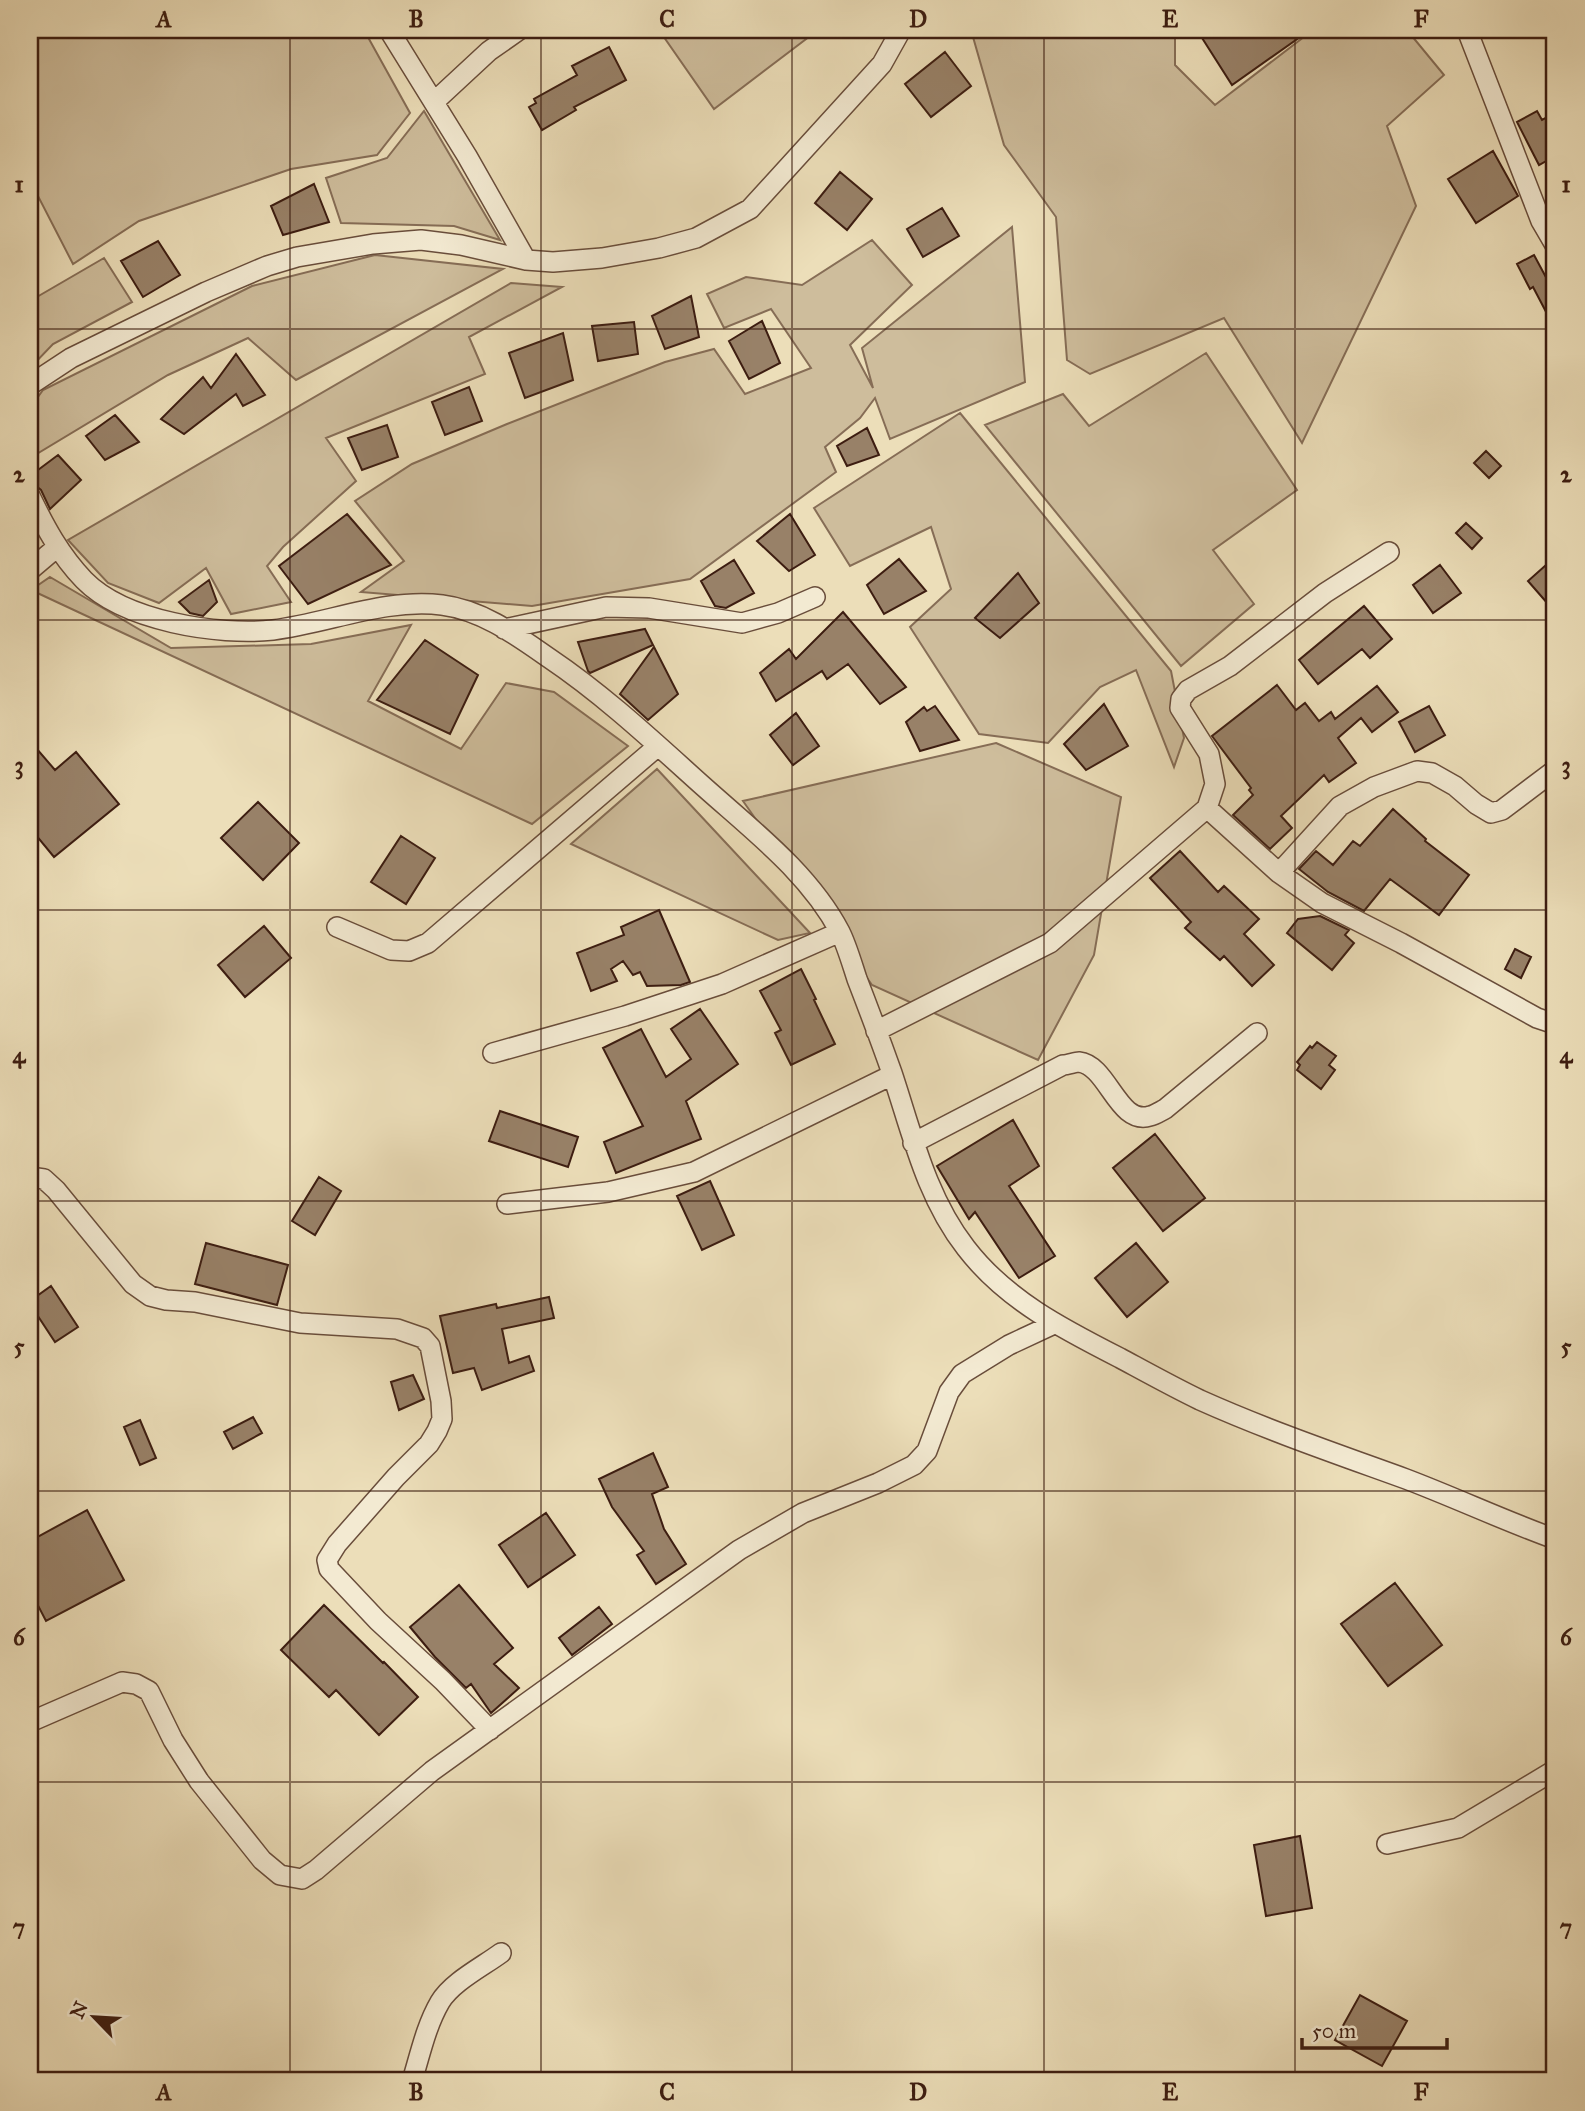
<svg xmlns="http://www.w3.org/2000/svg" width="1585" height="2111" font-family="'IM FELL Great Primer',serif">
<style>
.green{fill:#cebd9c;stroke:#866d56;stroke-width:2}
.building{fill:#988168;stroke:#3d1d11;stroke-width:2}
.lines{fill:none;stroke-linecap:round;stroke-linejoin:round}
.minor-casing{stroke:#694d3b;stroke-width:22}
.minor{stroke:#f3ead2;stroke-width:19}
.grid{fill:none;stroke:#3d1d11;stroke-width:2;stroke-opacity:0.55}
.neatline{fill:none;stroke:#3d1d11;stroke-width:2.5}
.grid-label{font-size:23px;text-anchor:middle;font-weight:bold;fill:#3d1d11}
</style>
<rect width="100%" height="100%" fill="#ecdeb9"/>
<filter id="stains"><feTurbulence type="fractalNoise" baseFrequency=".00286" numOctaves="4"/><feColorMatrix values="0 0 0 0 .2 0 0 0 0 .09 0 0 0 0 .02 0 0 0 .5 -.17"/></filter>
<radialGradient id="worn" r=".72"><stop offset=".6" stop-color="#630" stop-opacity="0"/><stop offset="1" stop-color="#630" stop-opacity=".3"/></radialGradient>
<!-- green -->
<path class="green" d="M 30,30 L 364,30 L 410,113 L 377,155 L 291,169 L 139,221 L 73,264 L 38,196 L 30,200 Z
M 659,30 L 818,30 L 714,109 Z
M 971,30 L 1175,30 L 1175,65 L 1215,105 L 1313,30 L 1407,30 L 1444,75 L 1387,126 L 1416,206 L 1302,443 L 1224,318 L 1090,374 L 1067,360 L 1056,217 L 1004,145 Z
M 424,111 L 500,240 L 454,226 L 341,223 L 326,178 L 387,158 Z
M 1012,227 L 1025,382 L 890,439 L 875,398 L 860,418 L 825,447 L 836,472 L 690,579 L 532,606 L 361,592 L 404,561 L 355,501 L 412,464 L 507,424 L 665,362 L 714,349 L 745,394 L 811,368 L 771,309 L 724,328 L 707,294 L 746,277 L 802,285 L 872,240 L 912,285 L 850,345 L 873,388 L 862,348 Z
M 375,255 L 503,269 L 296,380 L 248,338 L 168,375 L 30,458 L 30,408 L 43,390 L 252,286 Z
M 104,258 L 132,302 L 53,344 L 30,368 L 30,301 Z
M 511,283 L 562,287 L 469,337 L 485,374 L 326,438 L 356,481 L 283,547 L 267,566 L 291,602 L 231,614 L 206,568 L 159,603 L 108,583 L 68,540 Z
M 1206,353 L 1297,490 L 1213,550 L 1254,604 L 1181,666 L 985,425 L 1063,394 L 1089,426 Z
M 960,413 L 1171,671 L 1184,738 L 1174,767 L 1136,670 L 1100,687 L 1048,743 L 979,734 L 910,627 L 951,589 L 931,527 L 850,566 L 814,508 Z
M 50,577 L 171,648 L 311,644 L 411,625 L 368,701 L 461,749 L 506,683 L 554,692 L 628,746 L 532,824 L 31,590 Z
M 996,743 L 1121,797 L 1094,955 L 1038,1060 L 872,985 L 743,801 Z
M 657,769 L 810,933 L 778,940 L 571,844 Z"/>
<!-- building -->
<path class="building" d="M 1197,30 L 1310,30 L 1232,85 Z
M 609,47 L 626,80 L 574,107 L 576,110 L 542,130 L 529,107 L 536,103 L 534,99 L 577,75 L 572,66 Z
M 945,52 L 971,86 L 931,117 L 905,84 Z
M 1537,111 L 1542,120 L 1555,113 L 1555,156 L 1539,165 L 1517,122 Z
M 1493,151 L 1518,196 L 1476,223 L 1448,179 Z
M 840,172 L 872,199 L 847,230 L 815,203 Z
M 314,184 L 329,222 L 283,235 L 271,206 Z
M 942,208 L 959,236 L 923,257 L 907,229 Z
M 158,241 L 180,275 L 143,297 L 121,261 Z
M 1534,255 L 1555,294 L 1555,329 L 1533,287 L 1530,289 L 1517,264 Z
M 691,296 L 699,337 L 665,349 L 652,316 Z
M 762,321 L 780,363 L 749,379 L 729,341 Z
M 634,322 L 638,354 L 598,361 L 592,326 Z
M 563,333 L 573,380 L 525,398 L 509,353 Z
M 236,354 L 265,395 L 243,406 L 236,394 L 184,434 L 161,419 L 203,377 L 211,388 Z
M 469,387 L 482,421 L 445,435 L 432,402 Z
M 115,415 L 139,442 L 105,460 L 86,436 Z
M 387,425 L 398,457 L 362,470 L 348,438 Z
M 867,428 L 879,455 L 847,466 L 837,446 Z
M 1486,451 L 1501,466 L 1489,478 L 1474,463 Z
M 58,455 L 81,480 L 50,509 L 41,490 L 36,486 L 30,484 L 30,476 Z
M 347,514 L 391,565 L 308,604 L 279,566 Z
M 790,514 L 815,555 L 789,571 L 757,541 Z
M 1466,523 L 1482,538 L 1472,549 L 1456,533 Z
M 1555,557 L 1555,612 L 1528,581 Z
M 899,559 L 926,591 L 884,614 L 867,585 Z
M 734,560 L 754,593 L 726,608 L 715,606 L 701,581 Z
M 1440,565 L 1461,593 L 1433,613 L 1413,585 Z
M 1018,573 L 1039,603 L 1000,638 L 975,618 Z
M 209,580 L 217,602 L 203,616 L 190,613 L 179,602 Z
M 1364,606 L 1392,639 L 1370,658 L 1362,649 L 1318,684 L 1299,660 Z
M 843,612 L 906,687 L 880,704 L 848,664 L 827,679 L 822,671 L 776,701 L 760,673 L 789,649 L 796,659 Z
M 645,629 L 653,645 L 590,673 L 588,671 L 578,642 Z
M 425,640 L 478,675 L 450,734 L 377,700 Z
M 654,647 L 678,694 L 648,720 L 620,694 Z
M 1277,685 L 1296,710 L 1305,703 L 1319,721 L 1331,712 L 1335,719 L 1377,686 L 1398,712 L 1372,732 L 1361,718 L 1338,738 L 1356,763 L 1329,782 L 1324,775 L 1281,816 L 1292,828 L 1270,849 L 1233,815 L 1253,795 L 1249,790 L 1251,788 L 1212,736 Z
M 1104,704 L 1128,746 L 1086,770 L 1064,744 Z
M 935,706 L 959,740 L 920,751 L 906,722 L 924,707 L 927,711 Z
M 1429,706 L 1445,735 L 1415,752 L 1399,722 Z
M 796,713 L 819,746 L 793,765 L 770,735 Z
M 30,741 L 55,770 L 76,752 L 119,804 L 54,857 L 30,828 Z
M 258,802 L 299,843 L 263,880 L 221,838 Z
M 1393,809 L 1426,839 L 1425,841 L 1469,875 L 1439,915 L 1390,879 L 1364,911 L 1328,892 L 1299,869 L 1316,851 L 1333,865 L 1353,841 L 1360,846 Z
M 401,836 L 435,858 L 406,904 L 371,882 Z
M 1180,851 L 1218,892 L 1224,886 L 1259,919 L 1244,934 L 1274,965 L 1252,986 L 1224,956 L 1220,960 L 1185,928 L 1191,922 L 1150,878 Z
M 659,910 L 690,982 L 681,985 L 647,986 L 640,972 L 633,975 L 623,961 L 611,969 L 617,981 L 591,991 L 577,953 L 624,935 L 621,927 Z
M 1320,916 L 1349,930 L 1345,935 L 1354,943 L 1332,970 L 1287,933 L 1298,919 Z
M 264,926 L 291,958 L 245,997 L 218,965 Z
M 1515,949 L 1531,957 L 1521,978 L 1505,969 Z
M 801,969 L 816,999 L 814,1000 L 835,1044 L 791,1065 L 775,1033 L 781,1030 L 760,991 Z
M 700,1009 L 738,1064 L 686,1101 L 701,1139 L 616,1173 L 604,1142 L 643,1126 L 603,1048 L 641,1029 L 666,1077 L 691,1059 L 671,1029 Z
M 1317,1042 L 1336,1056 L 1329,1065 L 1335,1070 L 1321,1089 L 1297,1070 L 1300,1065 L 1297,1062 L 1310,1046 L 1312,1048 Z
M 500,1111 L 578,1137 L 568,1167 L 489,1141 Z
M 1013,1120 L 1039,1166 L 1009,1186 L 1055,1256 L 1019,1278 L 975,1212 L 969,1219 L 937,1166 Z
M 1155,1134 L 1205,1198 L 1163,1231 L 1113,1168 Z
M 319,1177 L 341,1191 L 315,1235 L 292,1221 Z
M 710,1181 L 734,1235 L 702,1250 L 677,1196 Z
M 206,1243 L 288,1265 L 277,1305 L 195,1284 Z
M 1136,1243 L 1168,1282 L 1127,1317 L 1095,1278 Z
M 51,1286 L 78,1327 L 55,1342 L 30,1304 L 30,1301 Z
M 549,1297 L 554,1318 L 502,1329 L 509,1363 L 529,1356 L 534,1371 L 482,1390 L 474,1368 L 453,1373 L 440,1316 L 496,1304 L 497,1308 Z
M 413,1375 L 424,1399 L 399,1410 L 391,1382 Z
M 253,1417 L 262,1433 L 233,1449 L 224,1432 Z
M 140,1420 L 156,1458 L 140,1465 L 124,1427 Z
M 653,1453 L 668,1487 L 652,1494 L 664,1529 L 686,1564 L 656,1584 L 637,1555 L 644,1551 L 612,1507 L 599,1479 Z
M 87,1510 L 124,1580 L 46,1621 L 30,1590 L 30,1541 Z
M 546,1513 L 575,1555 L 528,1587 L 499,1545 Z
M 1395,1583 L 1442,1645 L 1388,1686 L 1341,1624 Z
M 459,1585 L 513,1648 L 494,1664 L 519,1688 L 491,1713 L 471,1684 L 466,1688 L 435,1657 L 410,1627 Z
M 324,1605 L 383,1663 L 384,1662 L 418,1697 L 379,1735 L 336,1690 L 329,1697 L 281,1650 Z
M 599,1607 L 612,1624 L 572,1655 L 559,1638 Z
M 1300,1836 L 1312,1908 L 1266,1916 L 1254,1845 Z
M 1360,1995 L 1407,2021 L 1382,2066 L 1335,2040 Z"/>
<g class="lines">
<!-- minor casing -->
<g class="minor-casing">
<path id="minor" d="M 389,30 L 467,156 L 526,260
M 1467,30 L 1541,221 L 1555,245
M 434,102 L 489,51 L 519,30
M 30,385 L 71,358 L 206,292 L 267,266 L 297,257 L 373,244 L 421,240 L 461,245 L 526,260 L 553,262 L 602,258 L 659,248 L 696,238 L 750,209 L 882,64 L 901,30
M 30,496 C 45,527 60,555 84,580 C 124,621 218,636 273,630 C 329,623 385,598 442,605 C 482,610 516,635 549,658 C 604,695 654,742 703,786 C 752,830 809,873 840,932 C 847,946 852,964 857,979 C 869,1010 881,1042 892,1073 C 912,1133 926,1197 966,1248 C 1006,1300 1063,1329 1120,1358 C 1146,1372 1173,1387 1200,1400 C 1267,1430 1337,1454 1406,1479 C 1456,1498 1505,1521 1555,1539
M 30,570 L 56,548
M 504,629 L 606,607 L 649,608 L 742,623 L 778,613 L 815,597
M 1207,808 L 1279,873 L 1322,903 L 1401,943 L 1537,1018 L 1555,1024
M 1279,873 L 1340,806 L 1374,787 L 1417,771 L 1432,773 L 1455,786 L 1476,804 L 1491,813 L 1502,810 L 1555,770
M 337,927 L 391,950 L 409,951 L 428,943 L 658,746
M 876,1031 L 1050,943 L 1207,808 L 1215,784 L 1209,754 L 1180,708 L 1181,699 L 1188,690 L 1230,666 L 1325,593 L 1389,552
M 493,1053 L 625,1016 L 722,984 L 840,932
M 913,1143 L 1063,1065 C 1068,1065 1075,1062 1079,1062 C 1108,1065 1118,1126 1150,1116 C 1155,1115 1161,1111 1165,1109 L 1257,1033
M 30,1177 L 44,1179 L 56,1190 L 133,1284 L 150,1296 L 166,1300 L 195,1302 L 300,1323 L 397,1329 L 423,1338 L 430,1346 L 441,1401 L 442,1419 L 437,1431 L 429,1444 L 396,1477 L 337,1544 L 327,1560 L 329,1569 L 378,1621 L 443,1681 L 490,1730
M 507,1204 L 608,1192 L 694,1172 L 892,1075
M 30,1722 L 122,1682 L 136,1684 L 149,1691 L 173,1740 L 199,1781 L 262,1860 L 280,1875 L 302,1879 L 316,1870 L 432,1771 L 739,1550 L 803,1513 L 878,1483 L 914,1465 L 927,1451 L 949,1392 L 962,1374 L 1009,1345 L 1054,1324
M 1387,1844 L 1458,1828 L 1555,1770
M 412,2081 C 420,2055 426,2026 440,2002 C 452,1982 482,1967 501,1953"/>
</g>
<!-- minor -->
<use href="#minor" class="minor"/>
</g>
<!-- grid -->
<path class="grid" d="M 290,30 L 290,2081M 541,30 L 541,2081M 792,30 L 792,2081M 1044,30 L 1044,2081M 1295,30 L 1295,2081M 30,329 L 1555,329M 30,620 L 1555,620M 30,910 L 1555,910M 30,1201 L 1555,1201M 30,1491 L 1555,1491M 30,1782 L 1555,1782"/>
<!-- margin -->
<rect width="1585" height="2111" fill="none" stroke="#ecdeb9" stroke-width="77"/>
<!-- north arrow -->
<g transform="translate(94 2017) rotate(295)" stroke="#f3ead2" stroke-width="5" paint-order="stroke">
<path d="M0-5L12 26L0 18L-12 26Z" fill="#3d1d11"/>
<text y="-10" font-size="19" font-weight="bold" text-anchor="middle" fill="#3d1d11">N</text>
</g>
<!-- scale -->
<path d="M1302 2038v10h145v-10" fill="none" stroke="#3d1d11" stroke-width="3.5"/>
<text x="1312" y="2038" font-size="21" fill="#3d1d11" stroke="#f3ead2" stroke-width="5" paint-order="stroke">50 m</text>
<rect x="38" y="38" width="1508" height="2034" class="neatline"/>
<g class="grid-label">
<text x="164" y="27">A</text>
<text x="416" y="27">B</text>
<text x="667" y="27">C</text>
<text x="918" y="27">D</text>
<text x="1170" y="27">E</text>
<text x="1421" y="27">F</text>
<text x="19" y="192">1</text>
<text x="1566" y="192">1</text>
<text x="19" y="482">2</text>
<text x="1566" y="482">2</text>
<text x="19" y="773">3</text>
<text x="1566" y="773">3</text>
<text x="19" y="1063">4</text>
<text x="1566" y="1063">4</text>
<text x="19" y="1354">5</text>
<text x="1566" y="1354">5</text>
<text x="19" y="1645">6</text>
<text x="1566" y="1645">6</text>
<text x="19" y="1935">7</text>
<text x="1566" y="1935">7</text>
<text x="164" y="2100">A</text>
<text x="416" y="2100">B</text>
<text x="667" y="2100">C</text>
<text x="918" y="2100">D</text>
<text x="1170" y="2100">E</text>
<text x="1421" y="2100">F</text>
</g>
<rect width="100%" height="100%" filter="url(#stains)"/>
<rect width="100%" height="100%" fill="url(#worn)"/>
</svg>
